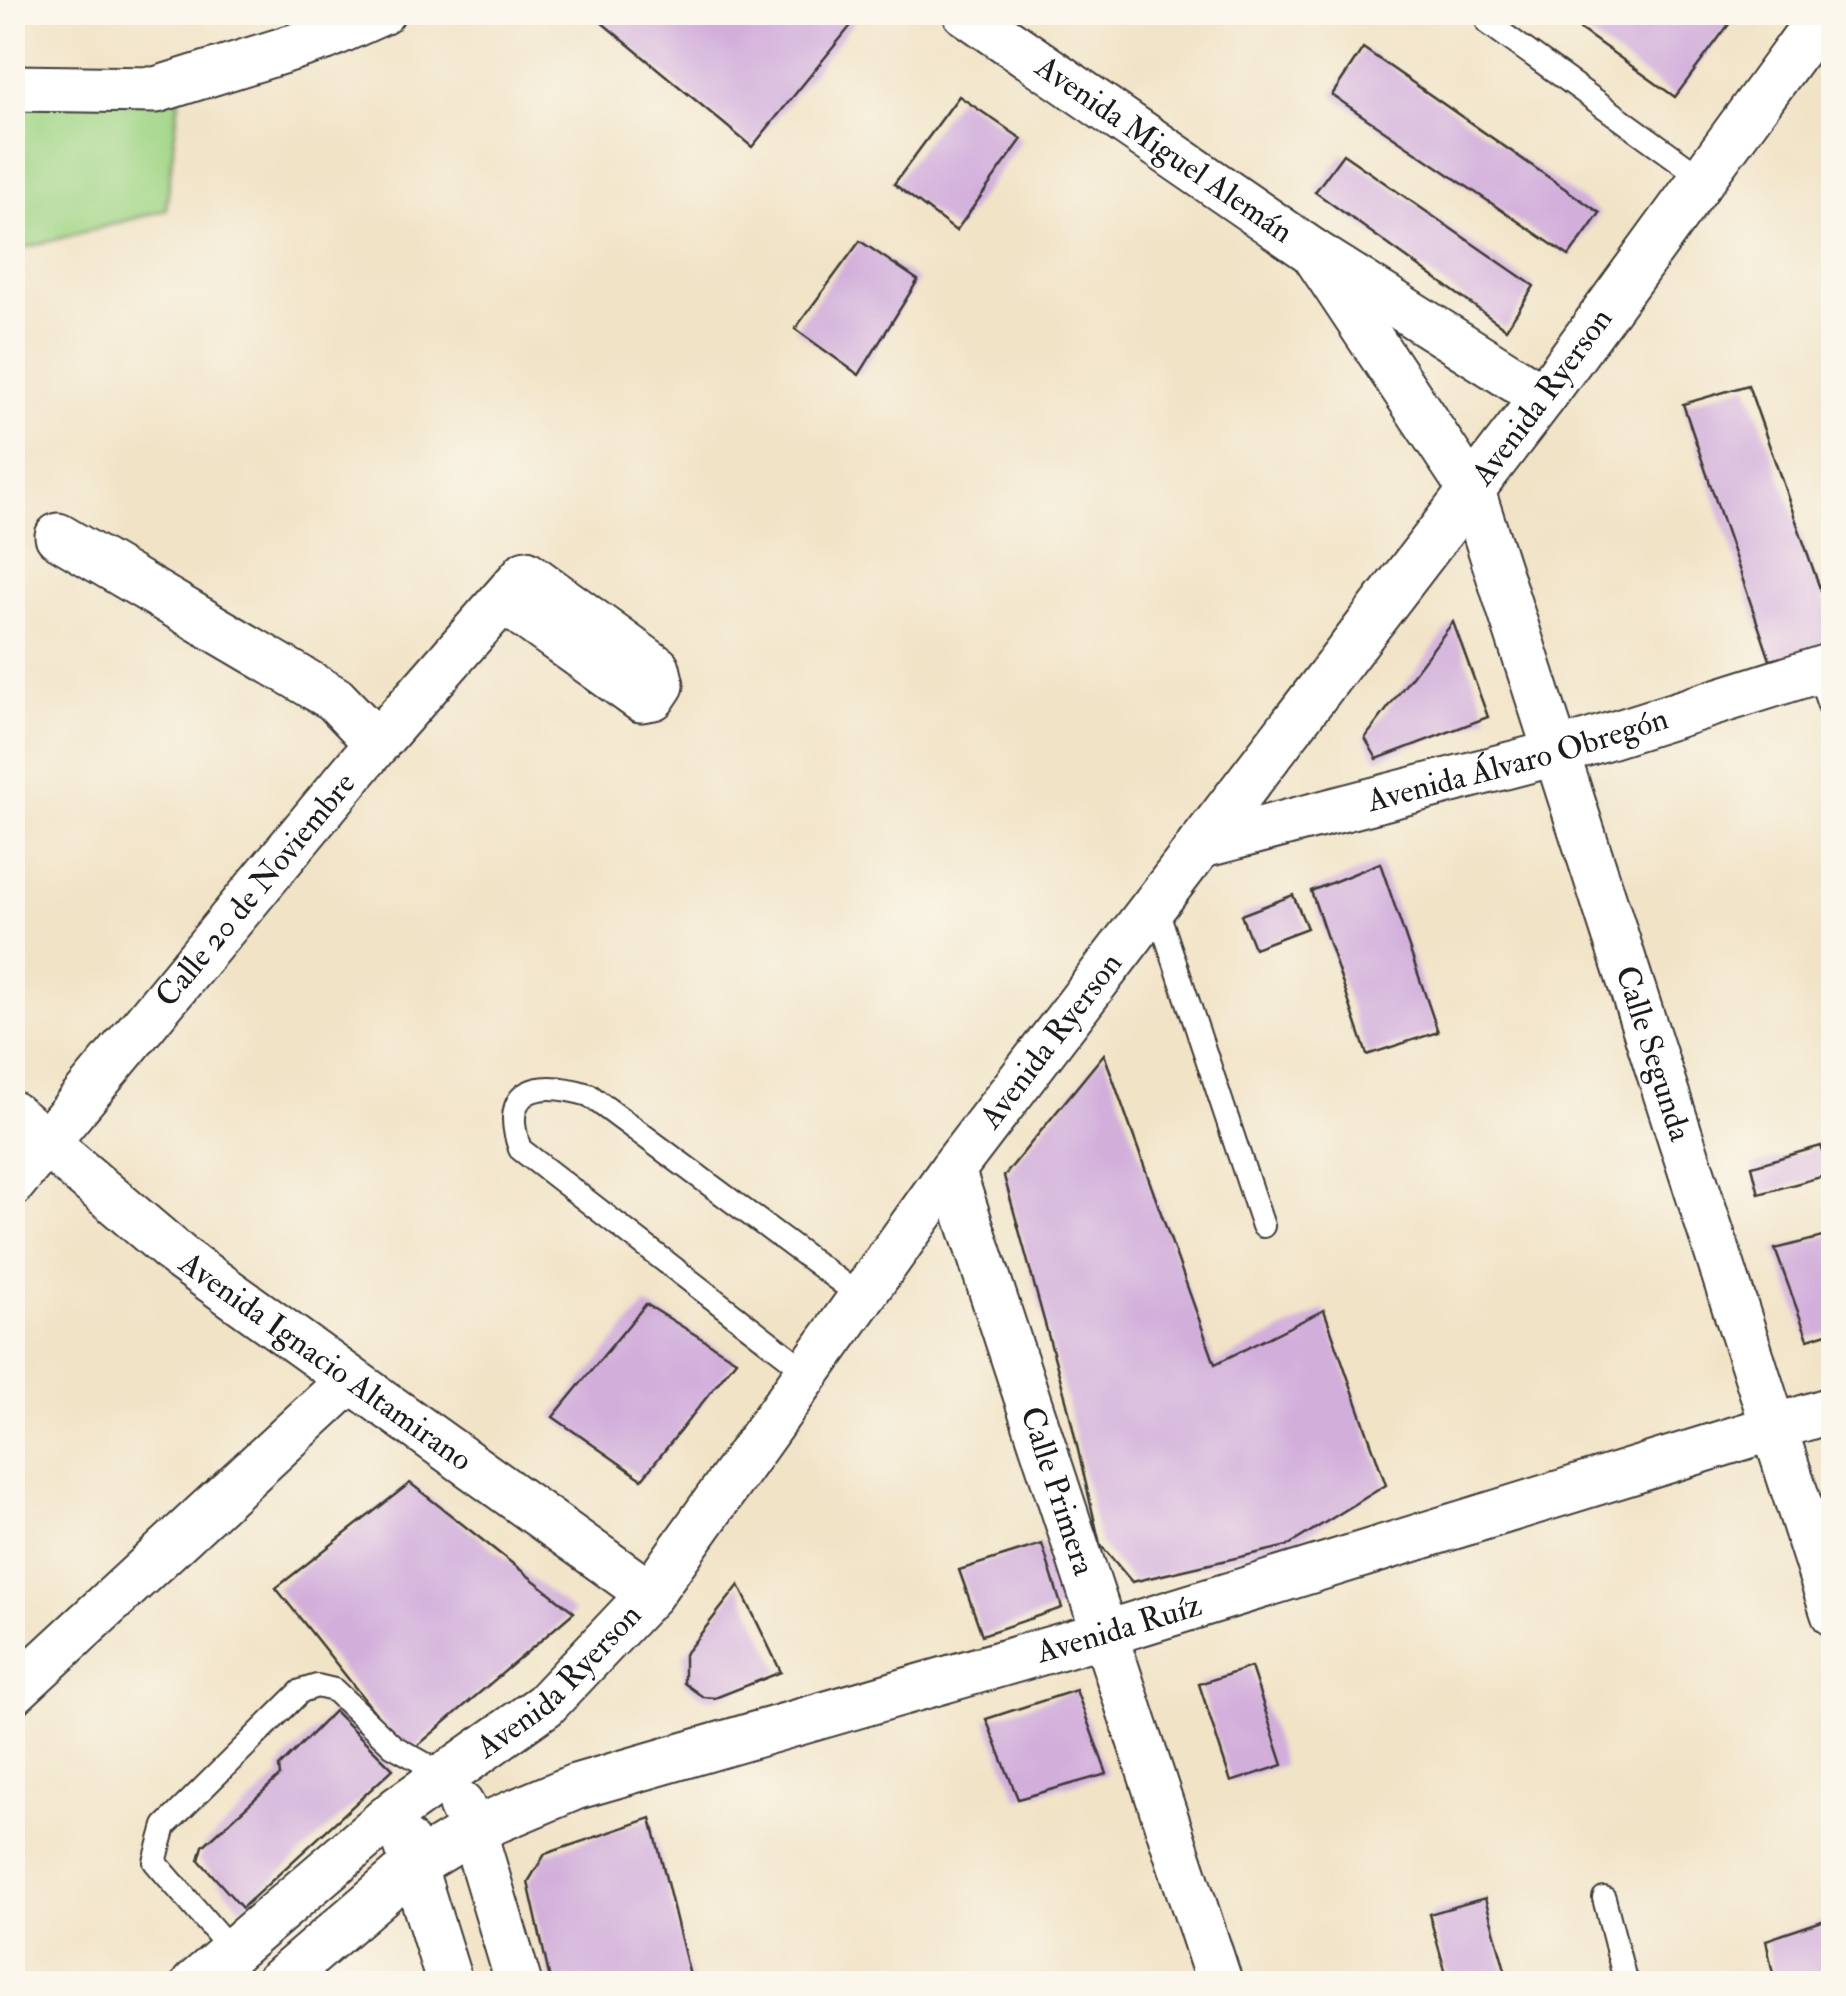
<svg xmlns="http://www.w3.org/2000/svg" width="1846" height="1996" font-family="'IM FELL Double Pica',serif">
<style>
.green{fill:#a0d586;stroke:#5e7851;stroke-width:2.5}
.building{fill:#d2afdb}
.lines{fill:none;stroke-linecap:round;stroke-linejoin:round}
.lane-casing{stroke:#3c3a36;stroke-width:26}
.street-casing{stroke:#3c3a36;stroke-width:49}
.lane{stroke:#fff;stroke-width:22}
.street{stroke:#fff;stroke-width:45}
.labels{text-anchor:middle;dominant-baseline:central;stroke-width:8;stroke-linejoin:round;paint-order:stroke}
.street-label{font-size:32px;fill:#1c1c1c;stroke:#fbf7ec}
</style>
<rect width="100%" height="100%" fill="#fbf7ec"/>
<filter id="ink" filterUnits="userSpaceOnUse"><feTurbulence type="fractalNoise" baseFrequency=".01" numOctaves="2"/><feDisplacementMap in="SourceGraphic" scale="20" xChannelSelector="R" yChannelSelector="G"/><feConvolveMatrix kernelMatrix="1 2 1 2 8 2 1 2 1" color-interpolation-filters="sRGB"/></filter>
<filter id="wash" filterUnits="userSpaceOnUse"><feTurbulence type="fractalNoise" baseFrequency=".0048" numOctaves="4" result="noise"/><feDisplacementMap in="SourceGraphic" scale="40" xChannelSelector="R" yChannelSelector="G"/><feGaussianBlur stdDeviation="2.25" result="paint"/><feColorMatrix in="noise" values="0 0 0 0 0 0 0 0 0 0 0 0 0 0 0 0 0 1.4 0 .05"/><feComposite in="paint" operator="in"/></filter>
<g filter="url(#wash)">
<rect width="100%" height="100%" fill="#f1e3c6"/>
<!-- green -->
<path class="green" d="M 12,80 L 181,81 L 166,210 L 13,251 Z"/>
<g id="blocks">
<!-- building -->
<path class="building" d="M 589,12 L 862,12 L 752,147 Z
M 1556,12 L 1738,12 L 1675,97 Z
M 1363,48 L 1600,213 L 1569,256 L 1332,95 Z
M 959,96 L 1022,139 L 956,231 L 894,184 Z
M 1343,154 L 1534,286 L 1506,329 L 1315,192 Z
M 860,241 L 918,280 L 859,375 L 795,329 Z
M 1748,385 L 1834,628 L 1834,645 L 1770,660 L 1683,404 Z
M 1453,622 L 1488,717 L 1377,759 L 1365,738 Z
M 1380,863 L 1438,1032 L 1367,1055 L 1311,891 Z
M 1293,895 L 1307,928 L 1254,948 L 1241,915 Z
M 1104,1054 L 1215,1364 L 1324,1310 L 1386,1485 L 1287,1546 L 1132,1582 L 1100,1544 L 1067,1403 L 1004,1176 Z
M 1821,1146 L 1832,1174 L 1759,1194 L 1752,1166 Z
M 1834,1234 L 1834,1331 L 1808,1339 L 1775,1249 Z
M 646,1304 L 736,1360 L 642,1479 L 553,1417 Z
M 410,1483 L 574,1612 L 408,1754 L 276,1588 Z
M 1042,1544 L 1062,1608 L 982,1635 L 959,1570 Z
M 739,1585 L 781,1672 L 715,1698 L 703,1697 L 684,1683 L 684,1655 Z
M 1251,1667 L 1283,1765 L 1231,1782 L 1199,1684 Z
M 1076,1690 L 1107,1774 L 1018,1799 L 986,1719 Z
M 334,1711 L 393,1769 L 242,1908 L 199,1860 L 203,1846 L 280,1776 L 279,1767 Z
M 651,1818 L 692,1984 L 551,1984 L 528,1882 L 545,1854 Z
M 1485,1898 L 1509,1984 L 1449,1984 L 1429,1914 Z
M 1834,1917 L 1834,1984 L 1775,1984 L 1766,1940 Z"/>
</g>
</g>
<g filter="url(#ink)">
<use href="#blocks" fill-opacity="0" stroke="#3c3a36" stroke-width="2.5"/>
<g class="lines">
<!-- lane casing -->
<g class="lane-casing">
<path id="lane" d="M 1484,12 L 1488,23 L 1703,178
M 1817,670 L 1834,720
M 1155,903 L 1263,1226
M 808,1372 L 520,1149 C 498,1086 540,1080 589,1095 L 861,1297
M 1604,1898 L 1626,1984
M 232,1951 L 155,1862 L 165,1826 L 301,1691 L 317,1686 L 334,1690 L 393,1746 L 447,1776"/>
</g>
<!-- street casing -->
<g class="street-casing">
<g id="street">
<path id="s1" d="M 965,12 L 1313,252 L 1543,397"/>
<path d="M 12,88 L 156,90 L 326,37 L 382,12"/>
<path id="s2" d="M 1313,252 L 1472,491 L 1834,1614"/>
<path d="M 58,536 L 335,699 L 377,743"/>
<path id="s3" d="M 1199,846 L 1555,753 L 1834,665"/>
<path id="s4" d="M 12,1114 L 181,1258 L 650,1594"/>
<path id="s5" d="M 952,1170 L 1220,1984"/>
<path id="s6" d="M 12,1184 L 377,743 L 526,573 L 657,668 L 661,685 L 653,697 L 641,699 L 503,600"/>
<path d="M 12,1693 L 349,1381"/>
<path d="M 461,1805 L 473,1830 L 519,1984"/>
<path d="M 406,1842 L 450,1984"/>
<path id="s7" d="M 194,1984 L 398,1809 L 545,1705 L 650,1594 L 952,1170 L 1543,397 L 1824,12"/>
<path id="s8" d="M 276,1984 L 412,1867 L 473,1830 L 575,1787 L 1107,1633 L 1834,1409"/>
</g>
</g>
<!-- lane -->
<use href="#lane" class="lane"/>
<!-- street -->
<use href="#street" class="street"/>
</g>
</g>
<g class="labels">
<!-- street labels -->
<g class="street-label">
<text stroke="none"><textPath href="#s1" startOffset="242">Avenida Miguel Alemán</textPath></text>
<text stroke="none"><textPath href="#s7" startOffset="2095">Avenida Ryerson</textPath></text>
<text stroke="none"><textPath href="#s3" startOffset="330">Avenida Álvaro Obregón</textPath></text>
<text stroke="none"><textPath href="#s6" startOffset="382">Calle 20 de Noviembre</textPath></text>
<text stroke="none"><textPath href="#s7" startOffset="1285">Avenida Ryerson</textPath></text>
<text stroke="none"><textPath href="#s2" startOffset="878">Calle Segunda</textPath></text>
<text stroke="none"><textPath href="#s4" startOffset="400">Avenida Ignacio Altamirano</textPath></text>
<text stroke="none"><textPath href="#s5" startOffset="338">Calle Primera</textPath></text>
<text stroke="none"><textPath href="#s8" startOffset="928">Avenida Ruíz</textPath></text>
<text stroke="none"><textPath href="#s7" startOffset="475">Avenida Ryerson</textPath></text>
</g>
</g>
<!-- margin -->
<rect width="1846" height="1996" fill="none" stroke="#fbf7ec" stroke-width="50"/>
</svg>
